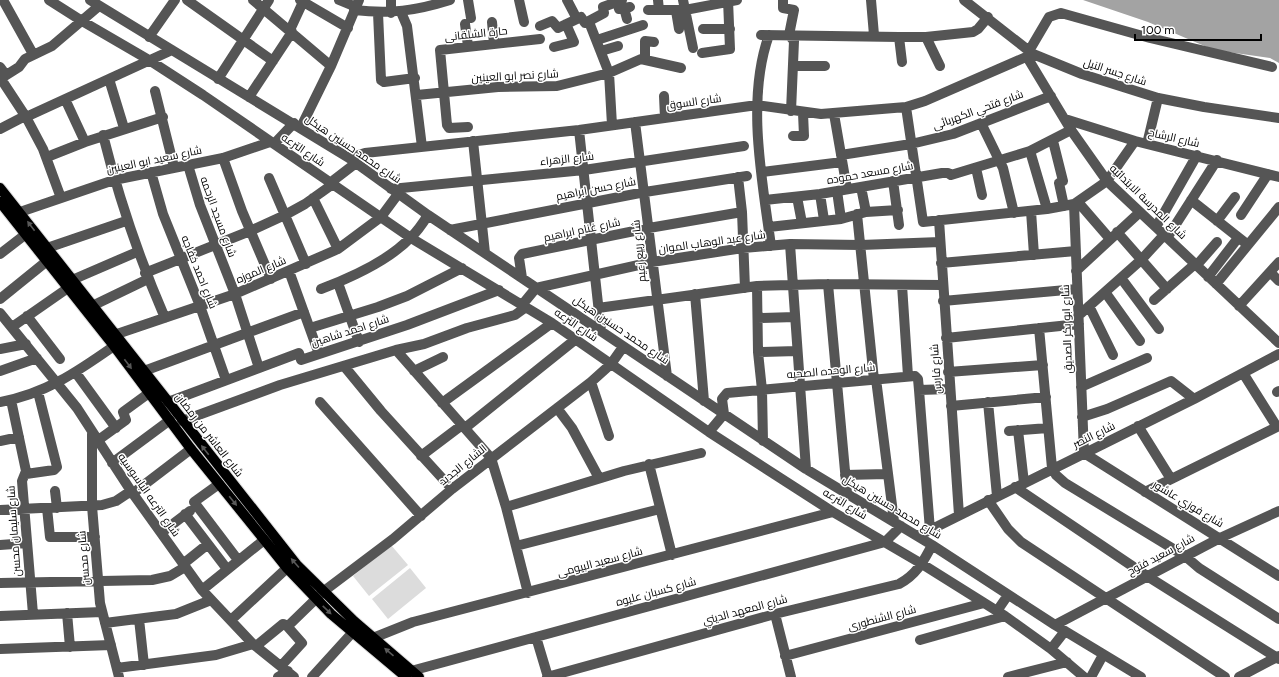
<svg xmlns="http://www.w3.org/2000/svg" width="1279" height="677" font-family="Figtree,Cairo,sans-serif">
<style>
.green{fill:#dcdcdc}
.water{fill:#a3a3a3}
.lines{fill:none;stroke-linecap:round;stroke-linejoin:round}
.major-casing{stroke:#dbdbdb;stroke-width:12}
.minor{stroke:#555;stroke-width:10}
.major{stroke:#000;stroke-width:10}
.oneway{fill:#595959}
.labels{text-anchor:middle;dominant-baseline:central;stroke-width:3;stroke-linejoin:round;paint-order:stroke}
.street-label{font-size:11px;fill:#000;stroke:#fff}
</style>
<rect width="100%" height="100%" fill="#fff"/>
<!-- green -->
<path class="green" d="M 391,545 L 408,565 L 369,596 L 353,576 Z
M 410,568 L 426,588 L 388,619 L 372,599 Z"/>
<!-- water -->
<path class="water" d="M 1083,0 L 1279,0 L 1279,63 L 1270,58 L 1214,50 L 1148,22 Z"/>
<g class="lines">
<!-- major casing -->
<g class="major-casing">
<path id="major" d="M 0,188 L 297,565 L 354,621 L 419,677
M 0,202 L 114,346 L 191,449 L 287,568 L 331,614 L 406,677"/>
</g>
<!-- minor -->
<path class="minor" d="M 3,0 L 33,54
M 49,0 L 82,21 L 149,60 L 203,95 L 411,238 L 552,323 L 709,432 L 833,512 L 922,564 L 1005,616 L 1051,649 L 1084,677
M 90,0 L 349,158 L 428,215 L 806,469 L 932,545 L 1055,625 L 1141,677
M 187,0 L 273,61
M 253,0 L 331,66
M 300,0 L 348,28
M 339,0 L 356,7
M 468,0 L 471,18
M 519,0 L 524,22
M 567,0 L 577,19 L 581,17 L 585,23 L 589,22 L 609,73 L 612,125
M 658,0 L 659,10
M 683,0 L 693,48
M 783,0 L 783,8 L 794,10 L 789,35 L 794,41 L 791,111
M 871,0 L 874,35
M 964,0 L 1033,54 L 1082,74 L 1158,98 L 1204,107 L 1279,118
M 617,2 L 619,9 L 630,7
M 624,8 L 627,19
M 354,10 C 391,14 415,11 450,0
M 648,10 L 685,10 L 737,0
M 676,11 L 679,29
M 401,12 L 407,26 L 422,147
M 378,13 L 381,80 L 384,82 L 415,78
M 391,13 L 391,0
M 589,21 L 604,13 L 603,7 L 622,0
M 492,22 L 494,44
M 465,24 L 468,46
M 540,26 L 552,21 L 558,28 L 577,19
M 703,29 L 730,29
M 290,30 L 303,2
M 761,35 L 899,37 L 926,37 L 973,32 L 978,29 L 988,17
M 769,35 C 746,99 762,179 771,246
M 149,37 L 175,0
M 899,37 L 902,62
M 926,37 L 940,66
M 597,40 L 643,25
M 554,47 L 574,42 L 566,24
M 601,51 L 618,46
M 1029,51 L 1049,17 L 1061,13 L 1150,38 L 1272,67
M 702,53 L 730,49 L 728,0
M 1027,57 L 1071,130 L 1107,181 L 1279,343
M 645,59 L 645,41 L 654,42
M 793,66 L 825,66
M 0,67 L 6,75
M 0,79 L 19,67 L 25,59 L 52,46 L 99,6
M 1,79 L 26,117 L 43,149 L 61,198
M 109,79 L 124,128
M 218,79 L 269,0
M 155,91 L 174,167
M 417,95 L 498,87 L 557,86 L 609,73 L 641,59 L 681,68
M 664,96 L 665,118
M 249,97 L 292,32
M 65,99 L 85,142
M 906,107 L 923,222 L 1047,209 L 1074,204 L 1107,181 L 1135,141
M 834,114 L 847,189
M 26,117 L 172,50
M 1065,119 L 1135,141 L 1279,177
M 635,122 L 667,376
M 981,123 L 1003,168 L 1014,213
M 301,127 L 331,66 L 359,0
M 468,127 L 449,128 L 447,125 L 440,50 L 540,39
M 0,129 L 25,116
M 579,130 L 601,331
M 103,135 C 119,199 139,258 165,318
M 793,136 L 804,136 L 803,113
M 473,141 L 485,253
M 1053,141 L 1063,181 L 1059,183 L 1064,206
M 274,144 L 294,123
M 1147,144 L 1158,98
M 1030,151 L 1047,209
M 841,155 L 911,144 L 953,134 L 1051,96
M 47,157 L 85,142 L 163,117
M 223,158 L 242,211 L 271,279
M 349,158 L 365,153 L 579,130 L 757,105 L 821,114 L 906,107 L 925,101 L 1033,54
M 188,165 L 200,205 L 235,294 L 259,368
M 976,168 L 982,195
M 151,172 L 163,214 L 200,306 L 226,380
M 762,172 L 842,162
M 738,177 L 742,212 L 745,288
M 269,178 L 306,264
M 893,181 L 899,225
M 330,183 L 356,163
M 861,187 L 866,212
M 391,189 L 584,170 L 744,146
M 837,191 L 841,219
M 820,194 L 824,220
M 797,197 L 802,223
M 313,198 L 338,249
M 765,200 L 820,194 L 942,173 L 948,173 L 951,175 L 1030,151 L 1071,130
M 1191,200 L 1248,245
M 1078,202 L 1110,239
M 1074,204 L 1084,453 L 1279,576
M 1031,211 L 1034,255
M 20,212 L 114,180 L 223,158 L 270,142
M 857,214 L 874,380
M 1241,215 L 1268,174
M 939,220 L 959,515
M 1217,221 L 1235,197
M 769,227 L 841,219 L 866,212 L 898,210
M 1156,227 L 1197,155
M 450,230 L 645,192 L 747,176
M 1117,232 L 1167,289
M 1167,238 L 1217,160
M 790,244 L 806,469
M 47,248 L 126,221
M 0,254 L 26,234
M 941,263 L 1076,251
M 1196,266 L 1217,242
M 289,271 L 319,354
M 1076,271 L 1140,212
M 1270,272 L 1279,281
M 145,273 L 250,231 L 285,215 L 305,204 L 333,184
M 1208,277 L 1238,238
M 522,278 L 519,258 L 522,254 L 649,228 L 742,212
M 1121,278 L 1159,329
M 72,280 L 137,252
M 338,283 L 359,342
M 828,284 L 847,493
M 1216,284 L 1279,207
M 902,285 L 908,376
M 757,286 L 758,352 L 762,390 L 763,441
M 321,289 C 350,278 389,261 411,237 C 418,231 423,223 428,215
M 1105,292 L 1140,341
M 695,294 L 704,401
M 0,299 L 47,261
M 1154,300 L 1195,264
M 943,301 L 1077,289
M 522,305 L 536,288 L 652,262 L 743,248 L 790,244 L 861,245 L 940,242
M 92,306 L 148,279
M 1089,306 L 1113,355
M 1239,306 L 1279,262
M 598,308 L 757,286 L 828,284 L 942,285
M 0,313 L 77,408 L 131,491 L 202,590 L 253,644 L 294,677
M 27,316 L 60,359
M 1078,316 L 1141,260 L 1164,235
M 758,318 L 795,317
M 12,327 L 68,288
M 310,328 L 378,307 L 407,296 L 462,268
M 1039,328 L 1052,468 L 1056,475 L 1065,483 L 1185,556 L 1199,568 L 1279,619
M 114,335 L 235,294 L 338,249 L 381,217 L 398,194
M 946,338 L 1079,324
M 0,349 L 26,344
M 396,350 L 491,458 L 506,507 L 528,593
M 758,352 L 797,351
M 344,366 L 381,411 L 452,489
M 0,371 L 37,358
M 144,371 L 304,312
M 414,371 L 443,357
M 948,372 L 1043,365
M 76,373 L 116,428
M 1243,373 L 1277,427
M 876,379 L 894,521
M 591,382 L 609,436
M 1081,387 L 1147,358
M 919,390 L 930,530
M 1277,392 L 1279,391
M 11,400 L 26,471 L 22,481 L 33,614
M 0,402 C 45,394 77,372 114,346
M 168,402 L 299,353 L 301,360 L 407,325 L 499,290
M 320,402 L 421,516
M 988,402 L 997,496
M 442,403 L 552,323
M 951,406 L 1046,397
M 557,408 L 572,428 L 599,478
M 1082,417 L 1107,409 L 1171,381 L 1194,399
M 182,421 L 280,385 L 396,350 L 424,344 L 467,328 L 515,315 L 526,307
M 1138,426 L 1171,479
M 465,428 L 576,339
M 1018,430 L 1024,483
M 1009,431 L 1048,428
M 709,432 L 724,414 L 722,399 L 727,393 L 915,376 L 918,379 L 919,390 L 950,389
M 92,434 L 92,506 L 100,603 L 119,677
M 0,441 L 19,437
M 97,441 L 126,420 L 123,412 L 149,393
M 421,456 L 462,425
M 112,463 L 170,420
M 649,464 L 672,555
M 26,474 L 54,470 L 57,467 L 38,392
M 845,475 L 887,474
M 219,484 L 194,502 L 238,560
M 1015,487 L 1147,576 L 1279,659
M 55,491 L 57,508
M 1145,492 L 1279,426
M 132,494 L 191,449
M 988,500 L 1008,529 L 1021,542 L 1225,677
M 506,507 L 624,471 L 701,453
M 47,508 L 50,537 L 95,537
M 0,510 L 102,505 L 116,501 L 131,491
M 185,514 L 227,569
M 161,533 L 190,511
M 918,536 L 1194,399 L 1279,354
M 0,545 L 27,543
M 516,546 L 660,509
M 183,564 L 208,544
M 0,583 L 152,580 L 170,576 L 185,567
M 202,590 L 264,540
M 997,611 L 1008,595
M 67,613 L 70,647
M 775,614 L 791,677
M 0,616 L 102,612
M 139,619 L 144,665
M 231,620 L 287,568
M 105,623 L 176,614 L 211,600
M 1055,625 L 1220,538 L 1279,511
M 536,637 L 548,677
M 373,638 L 413,622 L 833,512
M 920,640 L 1005,616
M 256,646 L 283,624 L 288,626 L 324,591 L 393,539 L 452,489 L 591,382 L 611,364 L 623,347
M 0,649 L 111,645
M 1051,649 L 1065,631
M 785,656 L 984,603
M 281,666 L 302,643 L 287,626
M 117,668 L 216,655 L 253,644
M 411,671 L 885,542 L 901,526
M 278,677 L 288,671
M 312,677 L 352,633
M 547,677 L 775,614 L 899,584 C 916,575 924,561 932,545
M 1008,677 L 1067,662
M 1091,677 L 1103,655
M 1239,677 L 1279,656"/>
<!-- major -->
<use href="#major" class="major"/>
</g>
<!-- one-way arrows -->
<defs><path id="oneway-solid" d="M-6-.8H1V-3.2L6.5 0L1 3.2V.8H-6Z"/></defs>
<g class="oneway">
<use href="#oneway-solid" transform="translate(31 226) rotate(-127)"/>
<use href="#oneway-solid" transform="translate(128 364) rotate(53)"/>
<use href="#oneway-solid" transform="translate(205 450) rotate(-128)"/>
<use href="#oneway-solid" transform="translate(233 501) rotate(51)"/>
<use href="#oneway-solid" transform="translate(295 563) rotate(-131)"/>
<use href="#oneway-solid" transform="translate(327 610) rotate(44)"/>
<use href="#oneway-solid" transform="translate(389 652) rotate(-139)"/>
</g>
<g class="labels">
<!-- street labels -->
<g class="street-label">
<text transform="translate(476 34) rotate(-6)">حارة الشلقانى</text>
<text transform="translate(1115 72) rotate(18)">شارع جسر النيل</text>
<text transform="translate(515 76) rotate(-3)">شارع نصر ابو العينين</text>
<text transform="translate(694 102) rotate(-8)">شارع السوق</text>
<text transform="translate(978 110) rotate(-20)">شارع فتحي الكهربائى</text>
<text transform="translate(1174 138) rotate(13)">شارع الرشاح</text>
<text transform="translate(353 149) rotate(34)">شارع محمد حسنين هيكل</text>
<text transform="translate(303 150) rotate(34)">شارع الترعه</text>
<text transform="translate(567 159) rotate(-6)">شارع الزهراء</text>
<text transform="translate(154 160) rotate(-12)">شارع سعيد ابو العينين</text>
<text transform="translate(870 173) rotate(-10)">شارع مسعد حموده</text>
<text transform="translate(596 189) rotate(-11)">شارع حسن ابراهيم</text>
<text transform="translate(1148 202) rotate(44)">شارع المدرسة الابتدائيه</text>
<text transform="translate(218 217) rotate(70)">شارع مسجد الرحمه</text>
<text transform="translate(582 230) rotate(-12)">شارع غنام ابراهيم</text>
<text transform="translate(712 242) rotate(-8)">شارع عبد الوهاب الموان</text>
<text transform="translate(639 251) rotate(-96)">شارع ربيع زعيم</text>
<text transform="translate(261 270) rotate(-23)">شارع الموزه</text>
<text transform="translate(199 272) rotate(68)">شارع احمد خفاجه</text>
<text transform="translate(576 325) rotate(34)">شارع الترعه</text>
<text transform="translate(1067 329) rotate(-92)">شارع ابو بكر الصديق</text>
<text transform="translate(621 330) rotate(34)">شارع محمد حسنين هيكل</text>
<text transform="translate(350 331) rotate(-18)">شارع احمد شاهين</text>
<text transform="translate(936 369) rotate(-94)">شارع فارس</text>
<text transform="translate(831 371) rotate(-5)">شارع الوحده الصحيه</text>
<text transform="translate(209 435) rotate(52)">شارع العاشر من رمضان</text>
<text transform="translate(1094 435) rotate(-26)">شارع النصر</text>
<text transform="translate(463 465) rotate(-39)">الشارع الجديد</text>
<text transform="translate(149 495) rotate(55)">شارع الترعه الباسوسيه</text>
<text transform="translate(845 504) rotate(31)">شارع الترعه</text>
<text transform="translate(1188 504) rotate(31)">شارع فوزي عاشور</text>
<text transform="translate(892 507) rotate(31)">شارع محمد حسنين هيكل</text>
<text transform="translate(14 531) rotate(-94)">شارع سليمان محسن</text>
<text transform="translate(1161 555) rotate(-28)">شارع سعيد فتوح</text>
<text transform="translate(84 558) rotate(-95)">شارع محسن</text>
<text transform="translate(600 562) rotate(-15)">شارع سعيد البيومى</text>
<text transform="translate(656 592) rotate(-15)">شارع كسبان عليوه</text>
<text transform="translate(745 610) rotate(-15)">شارع المعهد الديني</text>
<text transform="translate(882 618) rotate(-15)">شارع الشنطورى</text>
</g>
</g>
<!-- scale -->
<path d="M1135 34v6h126v-6" fill="none" stroke="#000000" stroke-width="2"/>
<text x="1141" y="34" font-size="12" fill="#000000" stroke="#ffffff" stroke-width="3" paint-order="stroke">100 m</text>
</svg>
